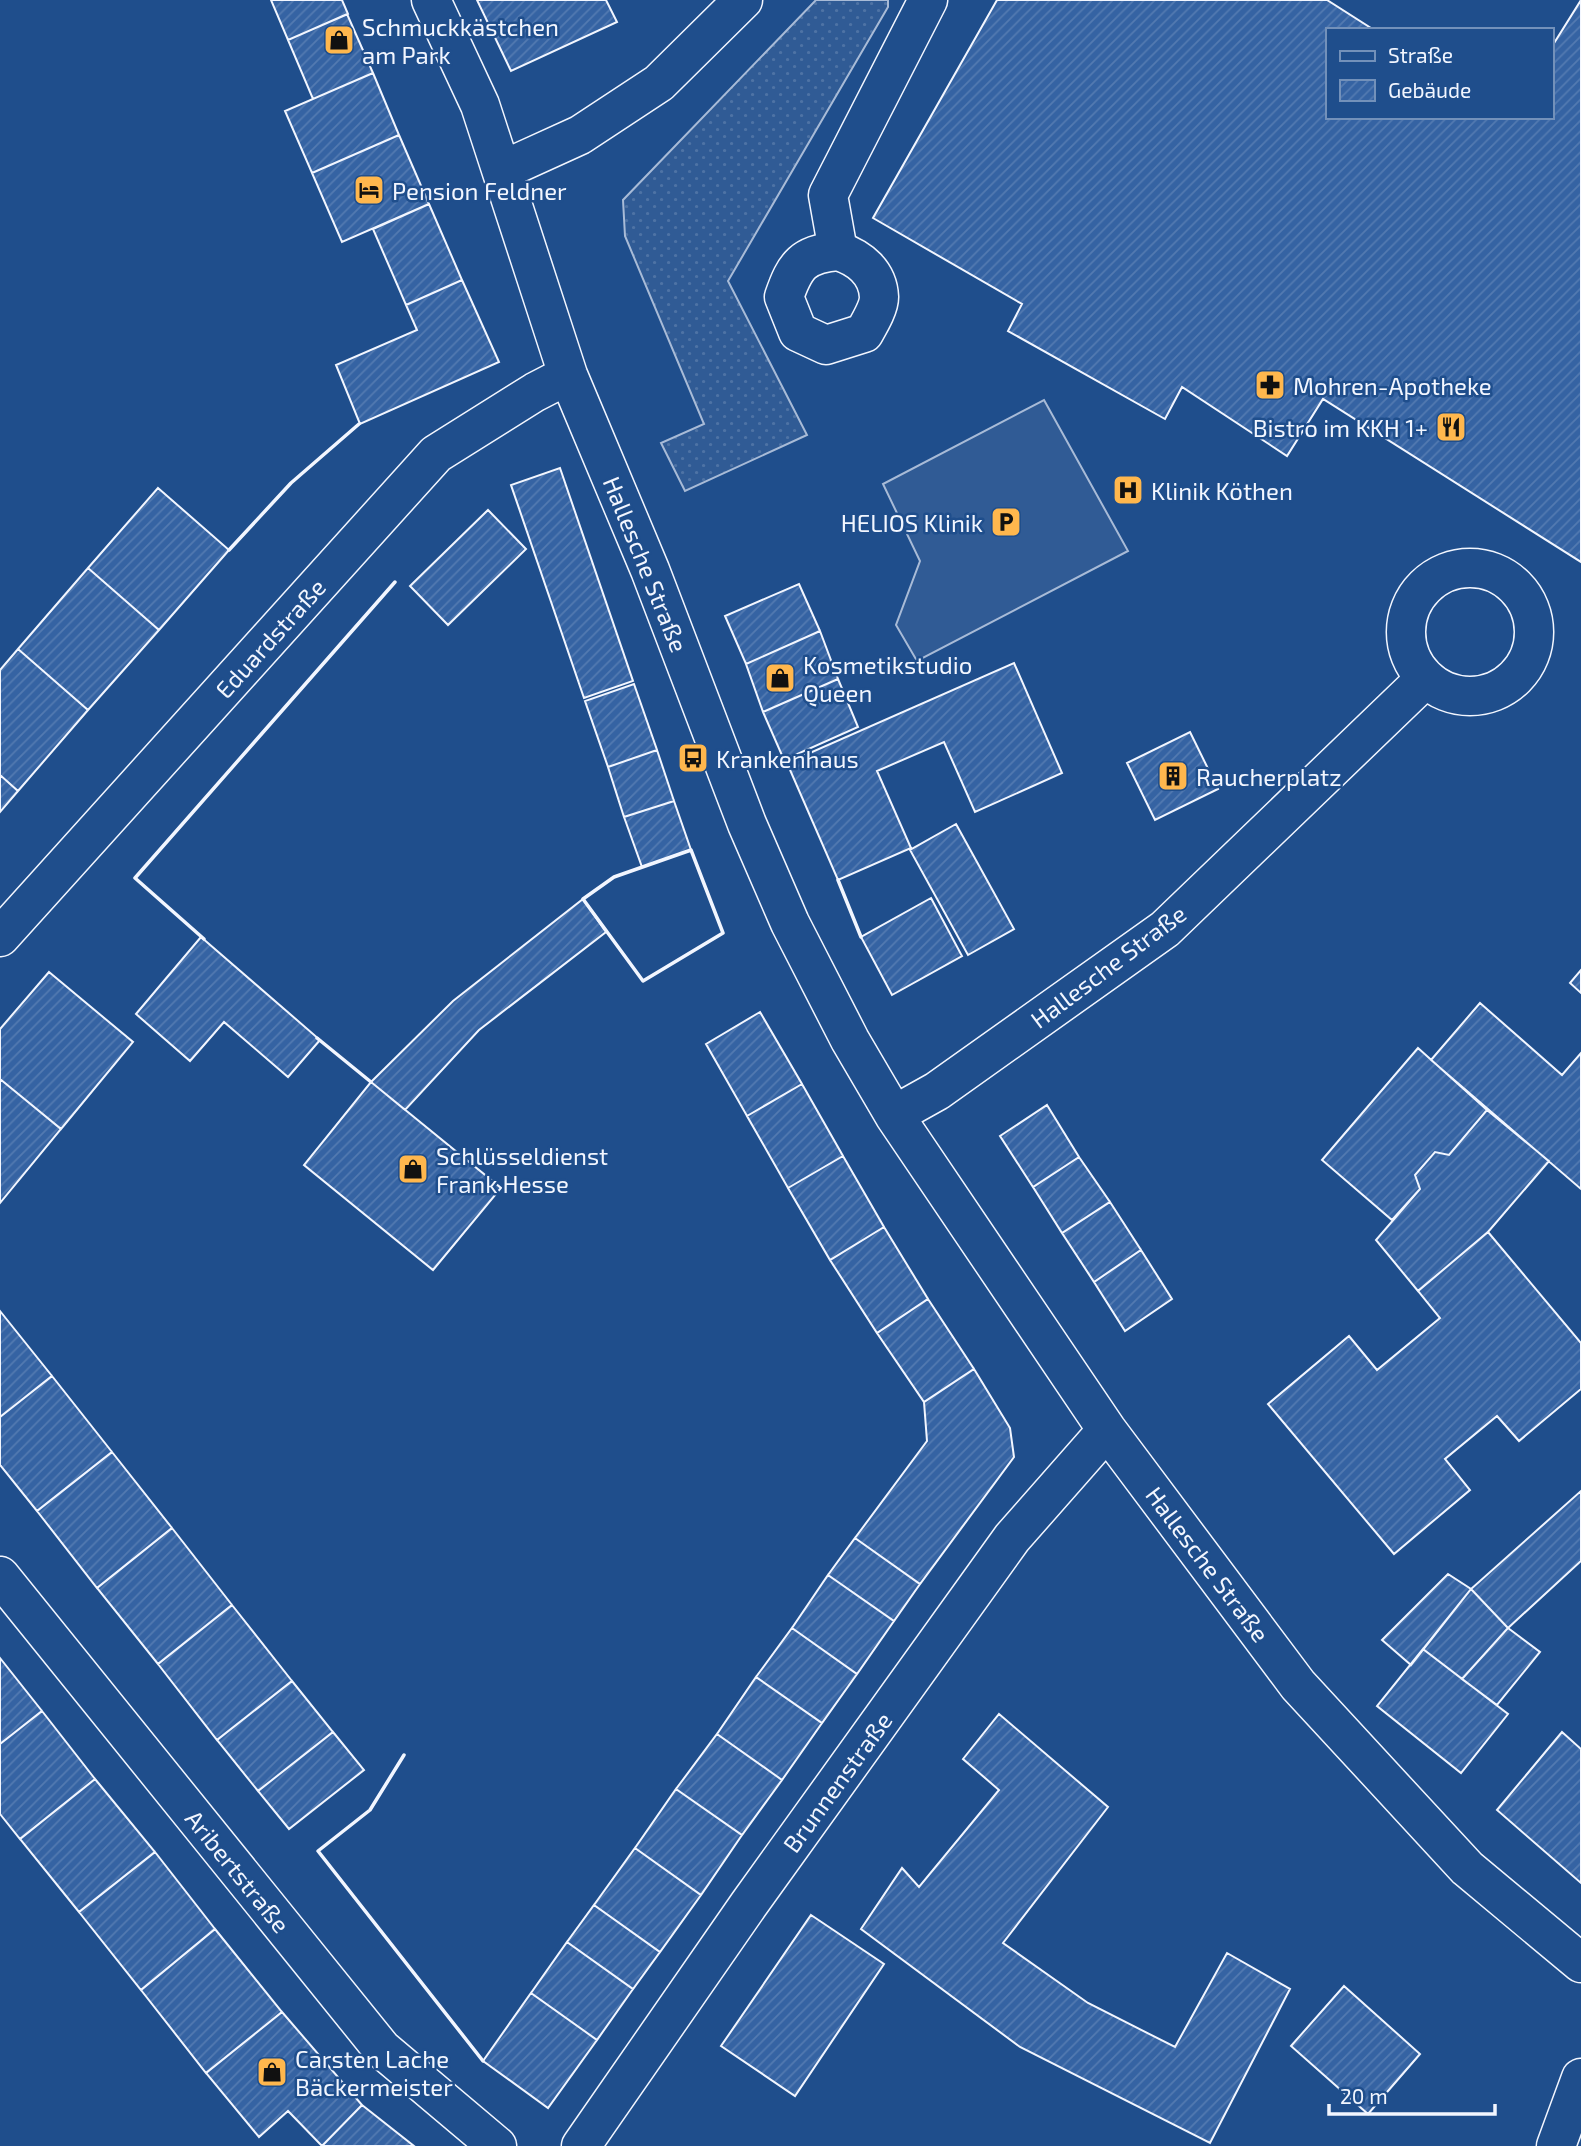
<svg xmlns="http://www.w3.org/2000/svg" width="1581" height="2146" font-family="'Exo 2',sans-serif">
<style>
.grass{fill:url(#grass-dots);stroke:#a8bbd7;stroke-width:2}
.built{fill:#305b95;stroke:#a8bbd7;stroke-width:2}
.building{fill:url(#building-hatch);stroke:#f2f6ff;stroke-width:2}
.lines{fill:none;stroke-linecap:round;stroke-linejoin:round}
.minor-casing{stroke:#f2f6ff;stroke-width:41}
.major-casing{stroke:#f2f6ff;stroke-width:41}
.minor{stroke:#1f4e8c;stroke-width:38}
.major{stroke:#1f4e8c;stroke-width:38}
.wall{stroke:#f2f6ff;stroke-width:3.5}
.labels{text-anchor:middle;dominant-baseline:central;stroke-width:5;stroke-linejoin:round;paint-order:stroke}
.poi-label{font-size:24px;fill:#f2f6ff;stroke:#1f4e8c;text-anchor:start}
.street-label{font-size:24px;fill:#f2f6ff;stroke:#1f4e8c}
</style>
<defs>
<pattern id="grass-dots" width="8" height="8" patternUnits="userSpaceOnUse" patternTransform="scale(1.75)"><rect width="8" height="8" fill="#305b95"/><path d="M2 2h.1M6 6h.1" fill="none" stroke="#4e73a5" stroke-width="1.8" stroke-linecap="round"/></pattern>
<pattern id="building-hatch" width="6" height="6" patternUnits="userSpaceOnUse" patternTransform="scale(1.75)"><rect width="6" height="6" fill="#3563a3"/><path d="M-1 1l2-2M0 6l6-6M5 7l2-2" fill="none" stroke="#537ab1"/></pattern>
</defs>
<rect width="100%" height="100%" fill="#1f4e8c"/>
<!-- grass -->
<path class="grass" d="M 816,0 L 888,0 L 888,7 L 728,281 L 807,435 L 685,491 L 661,443 L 704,424 L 625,236 L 623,200 Z"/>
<!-- built -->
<path class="built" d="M 1044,400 L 1128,551 L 917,661 L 896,625 L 920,561 L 883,484 Z"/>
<!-- building -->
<path class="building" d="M 271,0 L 342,0 L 348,14 L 288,40 Z
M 477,0 L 606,0 L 617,22 L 511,71 Z
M 997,0 L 1327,0 L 1374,30 L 1327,30 L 1327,117 L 1551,117 L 1551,48 L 1581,0 L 1581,562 L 1323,399 L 1287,456 L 1182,387 L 1165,419 L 1008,331 L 1022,304 L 873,218 Z
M 347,14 L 373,73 L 313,99 L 288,40 Z
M 373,73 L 399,135 L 312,173 L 285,111 Z
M 399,135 L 429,204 L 342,242 L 312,173 Z
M 429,204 L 462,280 L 406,305 L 373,229 Z
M 462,280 L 499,362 L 360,424 L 336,365 L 417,330 L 406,305 Z
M 560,468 L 633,681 L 584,698 L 511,485 Z
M 158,488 L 229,550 L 159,630 L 88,568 Z
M 488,510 L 526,549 L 448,625 L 410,586 Z
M 88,568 L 159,630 L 88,710 L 18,649 Z
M 799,584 L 820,631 L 746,664 L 725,616 Z
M 820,631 L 838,679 L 763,712 L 746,664 Z
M 18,649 L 88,710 L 18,791 L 0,775 L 0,670 Z
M 1014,663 L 1062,773 L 975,812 L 944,742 L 877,771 L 911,848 L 838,880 L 787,763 Z
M 838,679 L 858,727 L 784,760 L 763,712 Z
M 634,684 L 657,750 L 608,767 L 585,701 Z
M 1190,732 L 1218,789 L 1155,820 L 1127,763 Z
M 657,750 L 674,801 L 624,817 L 608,767 Z
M 0,775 L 18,791 L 0,812 Z
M 674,801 L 691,850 L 642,867 L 624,817 Z
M 956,824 L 1014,929 L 968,955 L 910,850 Z
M 931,898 L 962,956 L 892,995 L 861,937 Z
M 583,899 L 606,932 L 479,1030 L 405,1110 L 371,1082 L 453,1001 Z
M 201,937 L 320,1040 L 288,1077 L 224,1022 L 190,1061 L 136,1014 Z
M 1581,970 L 1581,993 L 1570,983 Z
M 49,972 L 133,1042 L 61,1129 L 0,1079 L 0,1029 Z
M 1480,1003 L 1562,1075 L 1581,1053 L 1581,1189 L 1431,1060 Z
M 760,1012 L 802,1084 L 747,1116 L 706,1044 Z
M 1418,1048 L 1487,1110 L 1449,1155 L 1435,1152 L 1415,1175 L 1420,1189 L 1392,1220 L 1322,1160 Z
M 0,1079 L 61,1129 L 0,1203 Z
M 371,1082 L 501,1188 L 433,1270 L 304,1165 Z
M 802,1084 L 843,1156 L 788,1188 L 747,1116 Z
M 1047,1105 L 1079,1157 L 1033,1187 L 1000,1136 Z
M 1487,1110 L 1549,1161 L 1488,1232 L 1418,1291 L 1376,1240 L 1420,1189 L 1415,1175 L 1435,1152 L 1449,1155 Z
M 843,1156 L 884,1227 L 830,1260 L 788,1188 Z
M 1079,1157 L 1110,1202 L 1062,1233 L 1033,1187 Z
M 1110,1202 L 1141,1250 L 1094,1282 L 1062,1233 Z
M 884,1227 L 928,1299 L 877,1333 L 830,1260 Z
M 1488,1232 L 1581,1343 L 1581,1389 L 1519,1441 L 1497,1416 L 1445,1459 L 1470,1490 L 1394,1554 L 1268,1404 L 1349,1336 L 1377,1370 L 1440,1318 L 1418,1291 Z
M 1141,1250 L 1172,1299 L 1125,1331 L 1094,1282 Z
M 928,1299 L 974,1369 L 924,1402 L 877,1333 Z
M 0,1311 L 52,1376 L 0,1417 Z
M 974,1369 L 1010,1428 L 1014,1457 L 920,1584 L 855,1538 L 927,1441 L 924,1402 Z
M 52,1376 L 112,1452 L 37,1511 L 0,1465 L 0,1417 Z
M 112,1452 L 172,1528 L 97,1588 L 37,1511 Z
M 1581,1491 L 1581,1561 L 1508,1628 L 1471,1589 Z
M 172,1528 L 232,1605 L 158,1664 L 97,1588 Z
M 855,1538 L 920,1584 L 894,1621 L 828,1575 Z
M 1448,1574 L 1471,1589 L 1411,1665 L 1382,1640 Z
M 828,1575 L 894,1621 L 857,1674 L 792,1628 Z
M 1471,1589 L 1508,1628 L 1462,1679 L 1423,1649 Z
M 232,1605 L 292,1681 L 217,1740 L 158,1664 Z
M 792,1628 L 857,1674 L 822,1723 L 756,1677 Z
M 1508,1628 L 1540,1652 L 1497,1705 L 1462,1679 Z
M 1423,1649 L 1508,1714 L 1461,1773 L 1377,1706 Z
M 0,1658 L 42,1711 L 0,1744 Z
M 756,1677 L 822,1723 L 782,1780 L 717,1734 Z
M 292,1681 L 333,1732 L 258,1791 L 217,1740 Z
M 42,1711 L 95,1779 L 20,1839 L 0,1814 L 0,1744 Z
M 999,1714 L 1108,1807 L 1003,1943 L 1088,2003 L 1175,2047 L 1227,1953 L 1290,1989 L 1210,2143 L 1020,2047 L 861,1929 L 902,1868 L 919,1887 L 999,1790 L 963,1759 Z
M 333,1732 L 364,1770 L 289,1829 L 258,1791 Z
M 1562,1732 L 1581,1749 L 1581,1883 L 1497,1810 Z
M 717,1734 L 782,1780 L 742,1835 L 676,1789 Z
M 95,1779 L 155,1852 L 79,1912 L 20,1839 Z
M 676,1789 L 742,1835 L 701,1895 L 635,1848 Z
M 635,1848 L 701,1895 L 660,1952 L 594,1905 Z
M 155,1852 L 215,1929 L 141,1990 L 79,1912 Z
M 594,1905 L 660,1952 L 633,1989 L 567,1942 Z
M 811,1915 L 884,1964 L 795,2096 L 721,2046 Z
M 215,1929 L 282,2012 L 206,2073 L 141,1990 Z
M 567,1942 L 633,1989 L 597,2040 L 531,1993 Z
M 1344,1986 L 1420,2054 L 1368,2114 L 1291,2046 Z
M 531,1993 L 597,2040 L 548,2108 L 483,2061 Z
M 282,2012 L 362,2105 L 322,2146 L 288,2111 L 259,2137 L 206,2073 Z
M 362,2105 L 414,2146 L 322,2146 Z"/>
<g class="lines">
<!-- minor casing -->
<g class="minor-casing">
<path id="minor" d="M 431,0 L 480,105 L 568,375 L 650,570 L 747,824 L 790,923 L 850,1040 L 894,1115 L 1107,1430 L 1298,1685 L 1467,1868 L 1581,1963
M 503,170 L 580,135 L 659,83 L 743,0
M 838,251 C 860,258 878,273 879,297 C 879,308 869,324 864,333 L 826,345 L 798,332 L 784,297 C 795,265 803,254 838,251 Z
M 838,251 L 828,195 L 928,0
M1406 632a64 64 0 1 1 128 0a64 64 0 1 1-128 0Z
M 0,937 L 436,454 L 535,392 L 568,375
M 894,1115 L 937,1091 L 1165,929 L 1425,679
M 0,1576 L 382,2049 L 497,2146
M 581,2146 L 749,1904 L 1012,1538 L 1107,1430"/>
</g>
<!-- major casing -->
<g class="major-casing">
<path id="major" d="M 1556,2146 L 1581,2078"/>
</g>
<!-- minor -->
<use href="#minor" class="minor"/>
<!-- major -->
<use href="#major" class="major"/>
<!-- wall -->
<path class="wall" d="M 229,550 L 291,483 L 359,424
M 691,850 L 723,933 L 643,981 L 583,899 L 614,877 Z
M 838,880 L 861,937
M 204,939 L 135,878 L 395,582
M 317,1038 L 371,1082
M 404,1755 L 370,1810 L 318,1851 L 483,2061"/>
</g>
<!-- icons -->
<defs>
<g id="shop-square" transform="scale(1.575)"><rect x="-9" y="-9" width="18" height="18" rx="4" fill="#ffb74d" stroke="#1f4e8c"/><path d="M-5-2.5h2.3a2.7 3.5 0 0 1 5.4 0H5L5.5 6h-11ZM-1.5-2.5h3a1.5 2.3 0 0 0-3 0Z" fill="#111"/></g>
<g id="hotel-square" transform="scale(1.575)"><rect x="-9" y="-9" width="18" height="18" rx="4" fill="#ffb74d" stroke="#1f4e8c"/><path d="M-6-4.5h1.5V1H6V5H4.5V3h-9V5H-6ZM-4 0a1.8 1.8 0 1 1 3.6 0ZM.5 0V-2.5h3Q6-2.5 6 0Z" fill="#111"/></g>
<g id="pharmacy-square" transform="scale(1.575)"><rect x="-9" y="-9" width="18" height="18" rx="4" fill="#ffb74d" stroke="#1f4e8c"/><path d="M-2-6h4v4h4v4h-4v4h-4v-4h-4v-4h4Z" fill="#111"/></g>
<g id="restaurant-square" transform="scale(1.575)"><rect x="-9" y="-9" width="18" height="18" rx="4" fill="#ffb74d" stroke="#1f4e8c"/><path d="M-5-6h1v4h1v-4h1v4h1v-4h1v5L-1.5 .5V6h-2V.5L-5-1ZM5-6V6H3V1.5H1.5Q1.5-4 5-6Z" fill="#111"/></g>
<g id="hospital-square" transform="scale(1.575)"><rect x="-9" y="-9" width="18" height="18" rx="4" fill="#ffb74d" stroke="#1f4e8c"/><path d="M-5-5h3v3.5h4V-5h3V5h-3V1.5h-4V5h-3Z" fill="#111"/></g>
<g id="parking-square" transform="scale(1.575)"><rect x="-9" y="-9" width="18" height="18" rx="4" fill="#ffb74d" stroke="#1f4e8c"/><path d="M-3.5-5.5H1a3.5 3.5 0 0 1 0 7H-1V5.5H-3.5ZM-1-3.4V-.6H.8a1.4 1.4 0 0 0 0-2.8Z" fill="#111"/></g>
<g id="bus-square" transform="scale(1.575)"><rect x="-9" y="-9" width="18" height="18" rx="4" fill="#ffb74d" stroke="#1f4e8c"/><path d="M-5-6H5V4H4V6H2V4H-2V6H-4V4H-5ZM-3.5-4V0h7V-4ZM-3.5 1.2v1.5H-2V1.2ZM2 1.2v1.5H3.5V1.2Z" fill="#111"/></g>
<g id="building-square" transform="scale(1.575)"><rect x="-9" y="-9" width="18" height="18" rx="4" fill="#ffb74d" stroke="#1f4e8c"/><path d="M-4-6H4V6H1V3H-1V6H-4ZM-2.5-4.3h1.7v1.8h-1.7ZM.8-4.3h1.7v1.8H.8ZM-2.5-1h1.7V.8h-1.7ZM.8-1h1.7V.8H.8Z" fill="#111"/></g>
</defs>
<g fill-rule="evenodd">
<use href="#shop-square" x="339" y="40"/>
<use href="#hotel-square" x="369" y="190"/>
<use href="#pharmacy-square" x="1270" y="385"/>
<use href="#restaurant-square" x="1451" y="427"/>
<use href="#hospital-square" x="1128" y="490"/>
<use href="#parking-square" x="1006" y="522"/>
<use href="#shop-square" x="780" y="678"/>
<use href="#bus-square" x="693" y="758"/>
<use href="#building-square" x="1173" y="776"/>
<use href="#shop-square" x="413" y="1169"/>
<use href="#shop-square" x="272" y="2072"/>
</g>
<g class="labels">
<!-- poi labels -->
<g class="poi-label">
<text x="362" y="26">Schmuckkästchen<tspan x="362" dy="28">am Park</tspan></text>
<text x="392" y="190">Pension Feldner</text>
<text x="1293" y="385">Mohren-Apotheke</text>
<text x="1428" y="427" text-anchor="end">Bistro im KKH 1+</text>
<text x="1151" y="490">Klinik Köthen</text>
<text x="983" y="522" text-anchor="end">HELIOS Klinik</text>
<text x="803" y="664">Kosmetikstudio<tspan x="803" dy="28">Queen</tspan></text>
<text x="716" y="758">Krankenhaus</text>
<text x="1196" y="776">Raucherplatz</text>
<text x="436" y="1155">Schlüsseldienst<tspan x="436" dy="28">Frank Hesse</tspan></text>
<text x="295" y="2058">Carsten Lache<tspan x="295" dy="28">Bäckermeister</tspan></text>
</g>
<!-- street labels -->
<g class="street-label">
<text transform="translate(646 564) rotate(68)">Hallesche Straße</text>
<text transform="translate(270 638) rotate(-48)">Eduardstraße</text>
<text transform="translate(1108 966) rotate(-37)">Hallesche Straße</text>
<text transform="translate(1208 1564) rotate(53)">Hallesche Straße</text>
<text transform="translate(837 1782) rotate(-54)">Brunnenstraße</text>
<text transform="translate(238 1871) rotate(51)">Aribertstraße</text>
</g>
</g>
<!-- legend -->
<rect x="1326" y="28" width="228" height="91" fill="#1f4e8c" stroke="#7391ba" stroke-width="2"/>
<rect x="1340" y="51" width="35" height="10" fill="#1f4e8c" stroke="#7391ba" stroke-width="2"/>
<text x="1388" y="63" font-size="21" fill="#f2f6ff">Straße</text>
<rect x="1340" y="80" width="35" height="21" fill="url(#building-hatch)" stroke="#7391ba" stroke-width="2"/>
<text x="1388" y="98" font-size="21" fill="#f2f6ff">Gebäude</text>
<!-- scale -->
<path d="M1329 2104v10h166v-10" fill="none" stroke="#f2f6ff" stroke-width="3.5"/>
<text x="1340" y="2104" font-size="21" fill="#f2f6ff" stroke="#1f4e8c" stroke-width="5" paint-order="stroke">20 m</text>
</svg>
